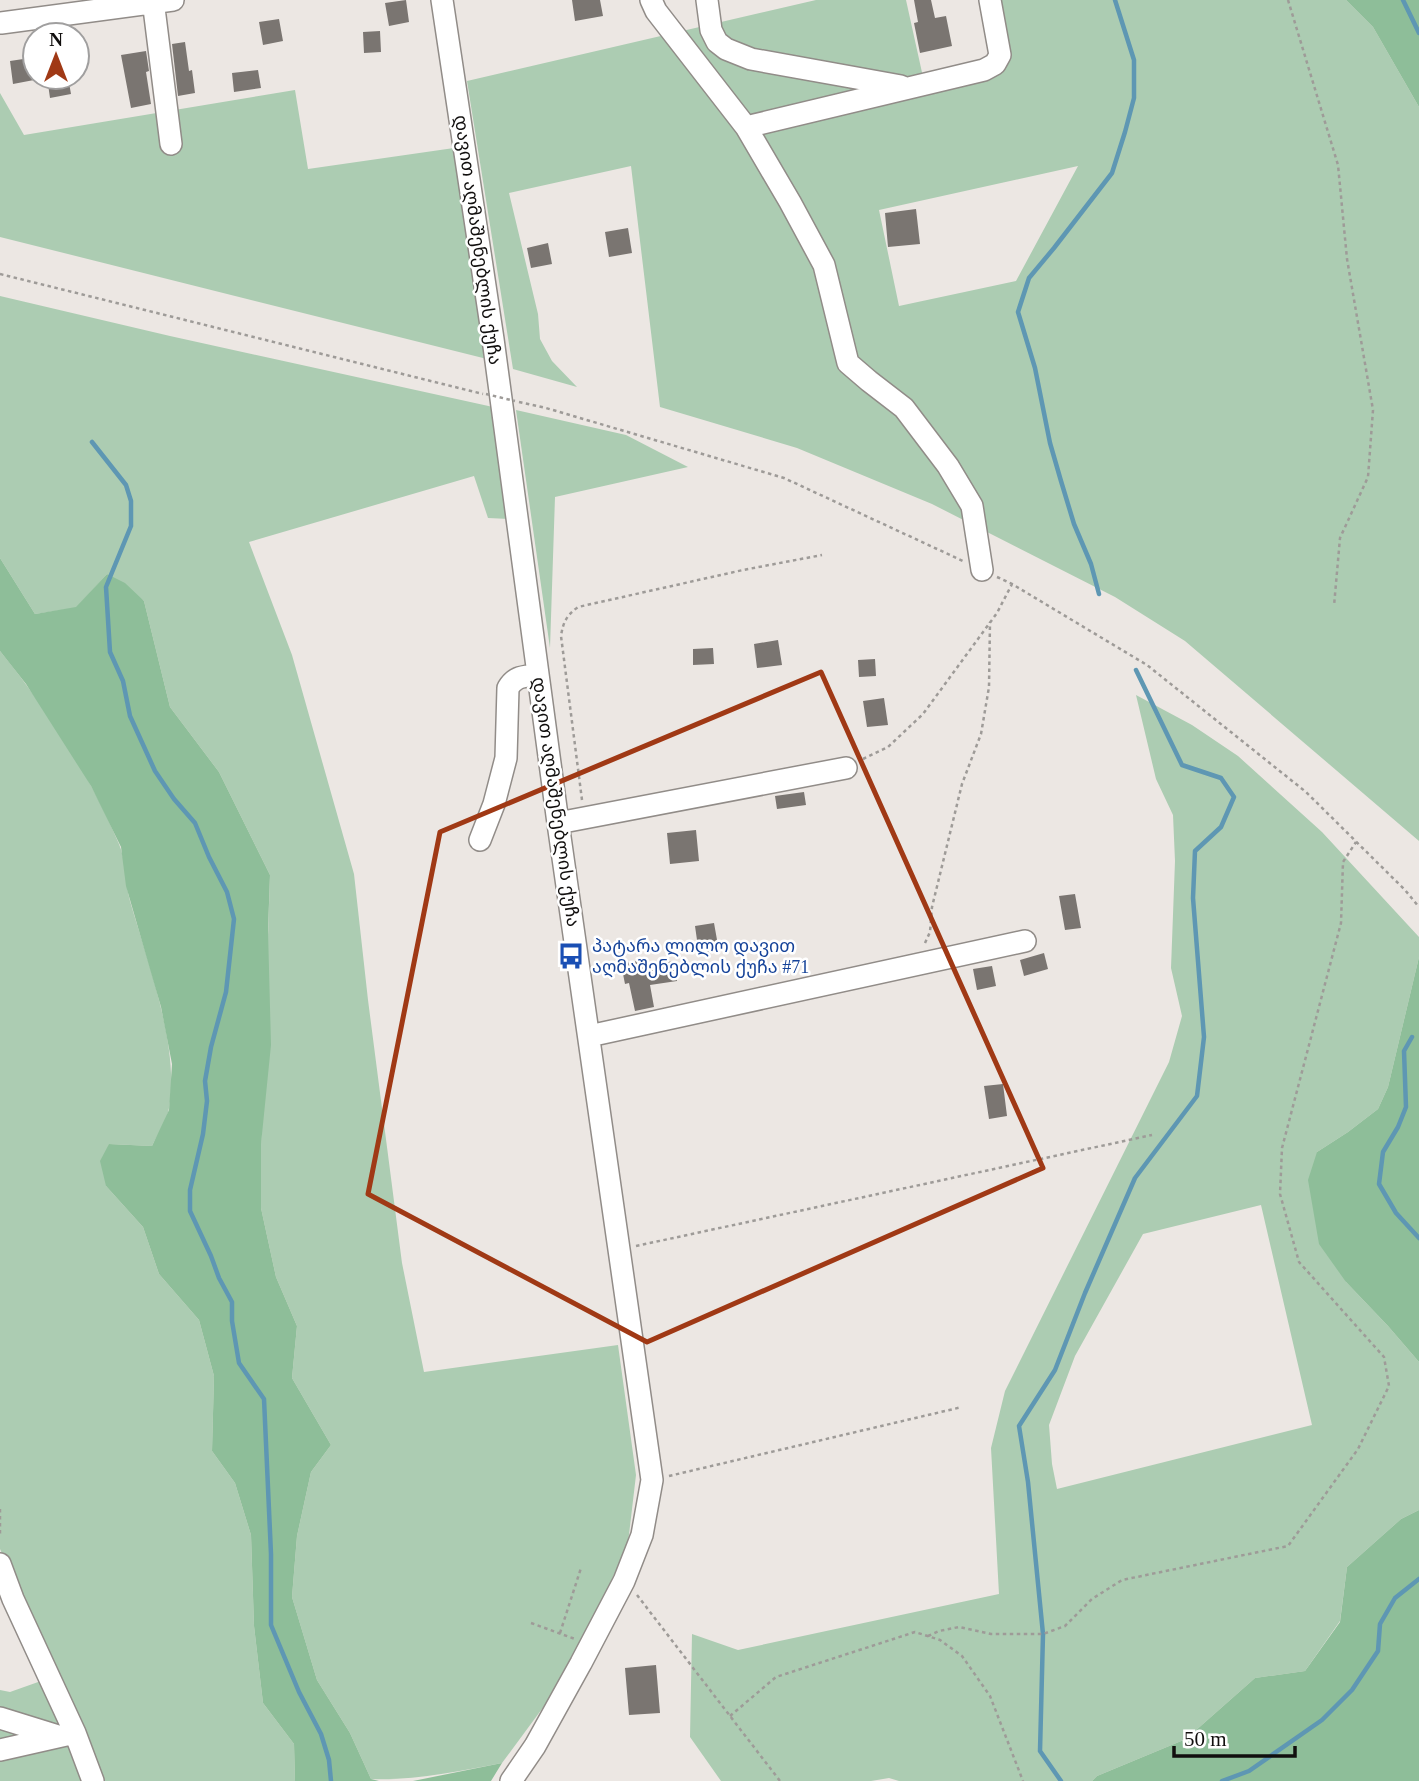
<svg xmlns="http://www.w3.org/2000/svg" width="1419" height="1781" font-family="'Times New Roman','Noto Sans Georgian',serif">
<style>
.green{fill:#acccb2;fill-rule:evenodd}
.forest{fill:#8ebe99}
.lines{fill:none;stroke-linecap:round;stroke-linejoin:round}
.stream{stroke:#5e97b3;stroke-width:4.5}
.building{fill:#7a7571}
.minor-casing{stroke:#918c88;stroke-width:24}
.path{stroke:#9e9b98;stroke-width:2.5;stroke-dasharray:3.5 3.5;stroke-linecap:butt}
.minor{stroke:#fff;stroke-width:21}
.path-bridge{stroke:#9e9b98;stroke-width:2.5;stroke-dasharray:3.5 3.5;stroke-linecap:butt}
.marked{fill:none;stroke:#a03915;stroke-width:5;stroke-linejoin:round}
.labels{text-anchor:middle;dominant-baseline:central;stroke-width:5;stroke-linejoin:round;paint-order:stroke}
.street-label{font-size:18px;fill:#110f0e;stroke:#fff}
.transit-label{font-size:18px;fill:#164399;stroke:#fff;text-anchor:start}
</style>
<rect width="100%" height="100%" fill="#ece7e3"/>
<!-- green -->
<path class="green" d="M 816,0 L 906,0 L 923,77 L 992,73 L 996,0 L 1346,0 L 1373,27 L 1419,107 L 1419,841 L 1185,641 L 1115,597 L 932,504 L 797,448 L 660,407 L 631,166 L 509,193 L 538,314 L 540,339 L 552,361 L 577,387 L 513,369 L 467,81 ZM 1078,166 L 1016,281 L 899,306 L 879,210 Z
M 295,90 L 308,169 L 454,148 L 487,359 L 0,237 L 0,93 L 24,135 Z
M 0,296 L 170,336 L 493,407 L 509,519 L 488,518 L 474,476 L 249,542 L 292,655 L 354,874 L 368,1000 L 402,1263 L 424,1372 L 618,1345 L 636,1475 L 628,1543 L 601,1604 L 550,1698 L 502,1763 C 462,1771 412,1781 371,1779 L 350,1733 L 317,1680 L 292,1597 L 297,1536 L 311,1472 L 331,1445 L 292,1378 L 297,1326 L 276,1277 L 261,1208 L 261,1144 L 270,875 L 219,772 L 170,707 L 144,601 L 107,574 L 76,608 L 35,614 L 0,558 Z
M 516,410 L 626,435 L 688,467 L 555,497 L 550,648 Z
M 0,651 C 47,709 90,775 119,844 C 126,860 125,884 130,901 C 147,960 180,1047 169,1108 C 167,1121 157,1135 152,1146 L 109,1144 L 106,1186 L 143,1227 L 159,1274 L 199,1320 L 214,1376 L 212,1451 L 235,1483 L 251,1535 L 254,1626 L 263,1703 L 294,1744 L 295,1781 L 101,1781 L 57,1678 L 0,1549 Z
M 1136,695 L 1192,725 L 1238,756 L 1322,832 L 1419,937 L 1419,957 L 1388,1087 L 1378,1109 L 1348,1132 L 1317,1152 L 1346,1282 L 1388,1326 L 1419,1362 L 1419,1510 L 1401,1519 L 1347,1567 L 1340,1621 L 1305,1671 L 1255,1678 L 1186,1739 L 1097,1776 L 1092,1781 L 899,1781 L 889,1778 L 871,1781 L 721,1781 L 690,1737 L 692,1634 L 738,1650 L 999,1594 L 991,1448 L 1005,1391 L 1169,1062 L 1182,1016 L 1171,968 L 1175,861 L 1173,815 L 1156,779 ZM 1261,1205 L 1312,1425 L 1057,1489 L 1052,1464 L 1049,1425 L 1075,1356 L 1143,1234 Z
M 41,1681 L 87,1781 L 0,1781 L 0,1690 L 10,1692 Z"/>
<!-- forest -->
<path class="forest" d="M 1346,0 L 1419,0 L 1419,107 L 1373,27 Z
M 0,558 L 35,614 L 76,607 L 107,574 L 125,583 L 144,601 L 170,707 L 219,772 L 270,875 L 268,931 L 271,1045 L 261,1144 L 261,1208 L 276,1277 L 297,1326 L 292,1378 L 331,1445 L 311,1472 L 297,1536 L 292,1597 L 317,1680 L 350,1733 L 371,1779 L 379,1781 L 295,1781 L 294,1744 L 263,1703 L 254,1626 L 251,1535 L 235,1483 L 212,1451 L 214,1376 L 199,1320 L 159,1274 L 143,1227 L 106,1186 L 100,1161 L 109,1144 L 152,1146 L 169,1110 L 172,1064 L 161,1007 L 126,886 L 121,847 L 91,786 L 26,684 L 0,651 Z
M 1419,957 L 1419,1362 L 1388,1326 L 1346,1282 L 1319,1244 L 1308,1180 L 1317,1152 L 1348,1132 L 1378,1109 L 1388,1087 Z
M 1419,1510 L 1419,1781 L 1092,1781 L 1097,1776 L 1186,1739 L 1255,1678 L 1305,1671 L 1340,1622 L 1347,1567 L 1401,1519 Z
M 502,1763 L 491,1781 L 413,1781 Z"/>
<g class="lines">
<!-- stream -->
<path class="stream" d="M 1403,0 L 1419,33
M 92,442 L 126,485 L 131,501 L 131,526 L 106,587 L 110,652 L 123,681 L 130,716 L 155,771 L 174,799 L 195,823 L 209,857 L 227,892 L 234,919 L 226,992 L 211,1047 L 205,1081 L 207,1101 L 203,1134 L 190,1190 L 190,1211 L 211,1256 L 219,1278 L 232,1302 L 232,1321 L 239,1363 L 264,1399 L 271,1554 L 271,1625 L 299,1692 L 321,1734 L 329,1760 L 331,1781
M 1099,594 L 1091,564 L 1074,524 L 1061,481 L 1050,443 L 1035,368 L 1018,312 L 1029,278 L 1054,248 L 1112,173 L 1125,132 L 1134,98 L 1134,60 L 1115,0
M 1412,1037 L 1404,1051 L 1406,1107 L 1398,1127 L 1383,1152 L 1379,1184 L 1396,1213 L 1419,1238
M 1061,1781 L 1040,1751 L 1043,1634 L 1028,1482 L 1019,1426 L 1055,1370 L 1085,1293 L 1135,1178 L 1197,1096 L 1204,1037 L 1193,898 L 1195,851 L 1221,827 L 1234,797 L 1221,778 L 1182,765 L 1136,670
M 1222,1781 L 1249,1771 L 1322,1720 L 1352,1690 L 1378,1651 L 1380,1624 L 1395,1598 L 1419,1579"/>
</g>
<!-- building -->
<path class="building" d="M 406,0 L 409,22 L 389,26 L 385,3 Z
M 572,0 L 600,0 L 603,16 L 575,21 Z
M 914,0 L 931,0 L 935,18 L 946,16 L 952,46 L 920,53 L 914,23 L 918,22 Z
M 279,19 L 283,41 L 263,45 L 259,22 Z
M 380,31 L 381,52 L 364,53 L 363,32 Z
M 185,42 L 189,71 L 192,70 L 195,93 L 178,96 L 172,44 Z
M 146,51 L 149,71 L 146,72 L 151,104 L 131,108 L 121,55 Z
M 30,58 L 34,80 L 13,84 L 10,61 Z
M 258,70 L 261,88 L 234,92 L 232,73 Z
M 47,77 L 68,77 L 71,94 L 50,98 Z
M 916,209 L 920,244 L 888,247 L 885,213 Z
M 628,228 L 632,253 L 609,257 L 605,232 Z
M 548,243 L 552,264 L 531,268 L 527,248 Z
M 778,640 L 782,665 L 757,668 L 754,644 Z
M 713,648 L 714,664 L 693,665 L 693,649 Z
M 875,659 L 876,676 L 859,677 L 858,660 Z
M 884,698 L 888,725 L 867,727 L 863,701 Z
M 804,792 L 806,805 L 777,809 L 775,796 Z
M 696,830 L 699,861 L 670,864 L 667,833 Z
M 1075,894 L 1081,928 L 1065,930 L 1059,896 Z
M 714,923 L 719,951 L 699,954 L 695,926 Z
M 1044,953 L 1048,969 L 1024,976 L 1020,960 Z
M 648,959 L 649,965 L 674,961 L 677,981 L 650,985 L 654,1007 L 635,1011 L 629,983 L 625,984 L 621,964 Z
M 992,966 L 996,986 L 977,990 L 973,969 Z
M 1003,1084 L 1007,1116 L 989,1119 L 984,1086 Z
M 656,1665 L 660,1713 L 629,1715 L 625,1668 Z"/>
<g class="lines">
<!-- minor casing -->
<g class="minor-casing">
<path id="minor" d="M 153,0 L 171,144
M 442,0 L 493,339 L 558,823 L 652,1480 L 642,1535 L 624,1581 L 581,1663 L 535,1746 L 511,1781
M 651,0 L 656,11 L 746,127 L 790,202 L 824,265 L 848,363 L 869,381 L 904,408 L 948,466 L 972,506 L 982,570
M 707,0 L 711,30 L 717,42 L 726,49 L 751,59 L 901,86
M 1,23 L 173,0
M 746,127 L 984,70 L 995,64 L 1000,55 L 990,0
M 558,823 L 846,768
M 480,840 L 494,804 L 506,758 L 508,688 C 516,675 524,677 538,675
M 589,1036 L 1025,941
M 0,1564 L 13,1599 L 75,1733 L 93,1781
M 0,1718 L 58,1736
M 0,1750 L 75,1733"/>
</g>
<!-- path -->
<path class="path" d="M 1288,0 L 1338,165 L 1347,259 L 1373,410 L 1368,477 L 1340,538 L 1334,606
M 0,274 L 483,394
M 519,402 L 546,408 L 784,478 L 963,561
M 997,577 L 1012,584 L 1147,665 L 1306,792 L 1405,890 L 1419,907
M 863,759 L 888,747 L 923,714 L 997,613 L 1012,584
M 582,800 L 561,636 C 563,622 567,615 578,607 L 743,570 L 822,555
M 925,943 L 930,932 L 932,907 L 962,784 L 981,734 L 989,687 L 990,622
M 636,1246 L 1152,1135
M 669,1476 L 962,1407
M 0,1509 L 0,1535
M 637,1595 L 780,1781
M 531,1623 L 575,1639
M 560,1633 L 581,1568
M 928,1636 L 939,1631 L 959,1627 L 991,1634 L 1043,1634 L 1065,1626 L 1092,1599 L 1122,1580 L 1288,1546 L 1358,1449 L 1389,1386 L 1384,1357 L 1299,1262 L 1280,1194 L 1282,1148 L 1341,923 L 1343,862 L 1356,842
M 730,1716 L 776,1677 L 915,1632 L 940,1640 L 962,1656 L 990,1696 L 1023,1781"/>
<!-- minor -->
<use href="#minor" class="minor"/>
<!-- path-bridge -->
<path class="path-bridge" d="M 486,394 L 515,401"/>
</g>
<!-- marked area -->
<path class="marked" d="M 821,672 L 1043,1168 L 647,1342 L 368,1194 L 440,832 Z"/>
<!-- icons -->
<defs>
<g id="bus-bare" transform="scale(2.1)"><path d="M-5-6H5V4H4V6H2V4H-2V6H-4V4H-5ZM-3.5-4V0h7V-4ZM-3.5 1.2v1.5H-2V1.2ZM2 1.2v1.5H3.5V1.2Z" fill="#1a4fb4" stroke="#fff" stroke-width="2.5" paint-order="stroke"/></g>
</defs>
<g fill-rule="evenodd">
<use href="#bus-bare" x="571" y="956"/>
</g>
<g class="labels">
<!-- street labels -->
<g class="street-label">
<text transform="translate(478 240) rotate(82)">დავით აღმაშენებლის ქუჩა</text>
<text transform="translate(556 802) rotate(82)">დავით აღმაშენებლის ქუჩა</text>
</g>
<!-- transit labels -->
<g class="transit-label">
<text x="592" y="946">პატარა ლილო დავით<tspan x="592" dy="21">აღმაშენებლის ქუჩა #71</tspan></text>
</g>
</g>
<!-- north arrow -->
<g transform="translate(56 56)"><circle r="33" fill="#ffffff" stroke="#a09f9f" stroke-width="2"/>
<path d="M0-5L12 26L0 18L-12 26Z" fill="#a03915"/>
<text y="-10" font-size="19" font-weight="bold" text-anchor="middle" fill="#110f0e">N</text>
</g>
<!-- scale -->
<path d="M1174 1746v10h121v-10" fill="none" stroke="#110f0e" stroke-width="3.5"/>
<text x="1184" y="1746" font-size="21" fill="#110f0e" stroke="#ffffff" stroke-width="5" paint-order="stroke">50 m</text>
</svg>
